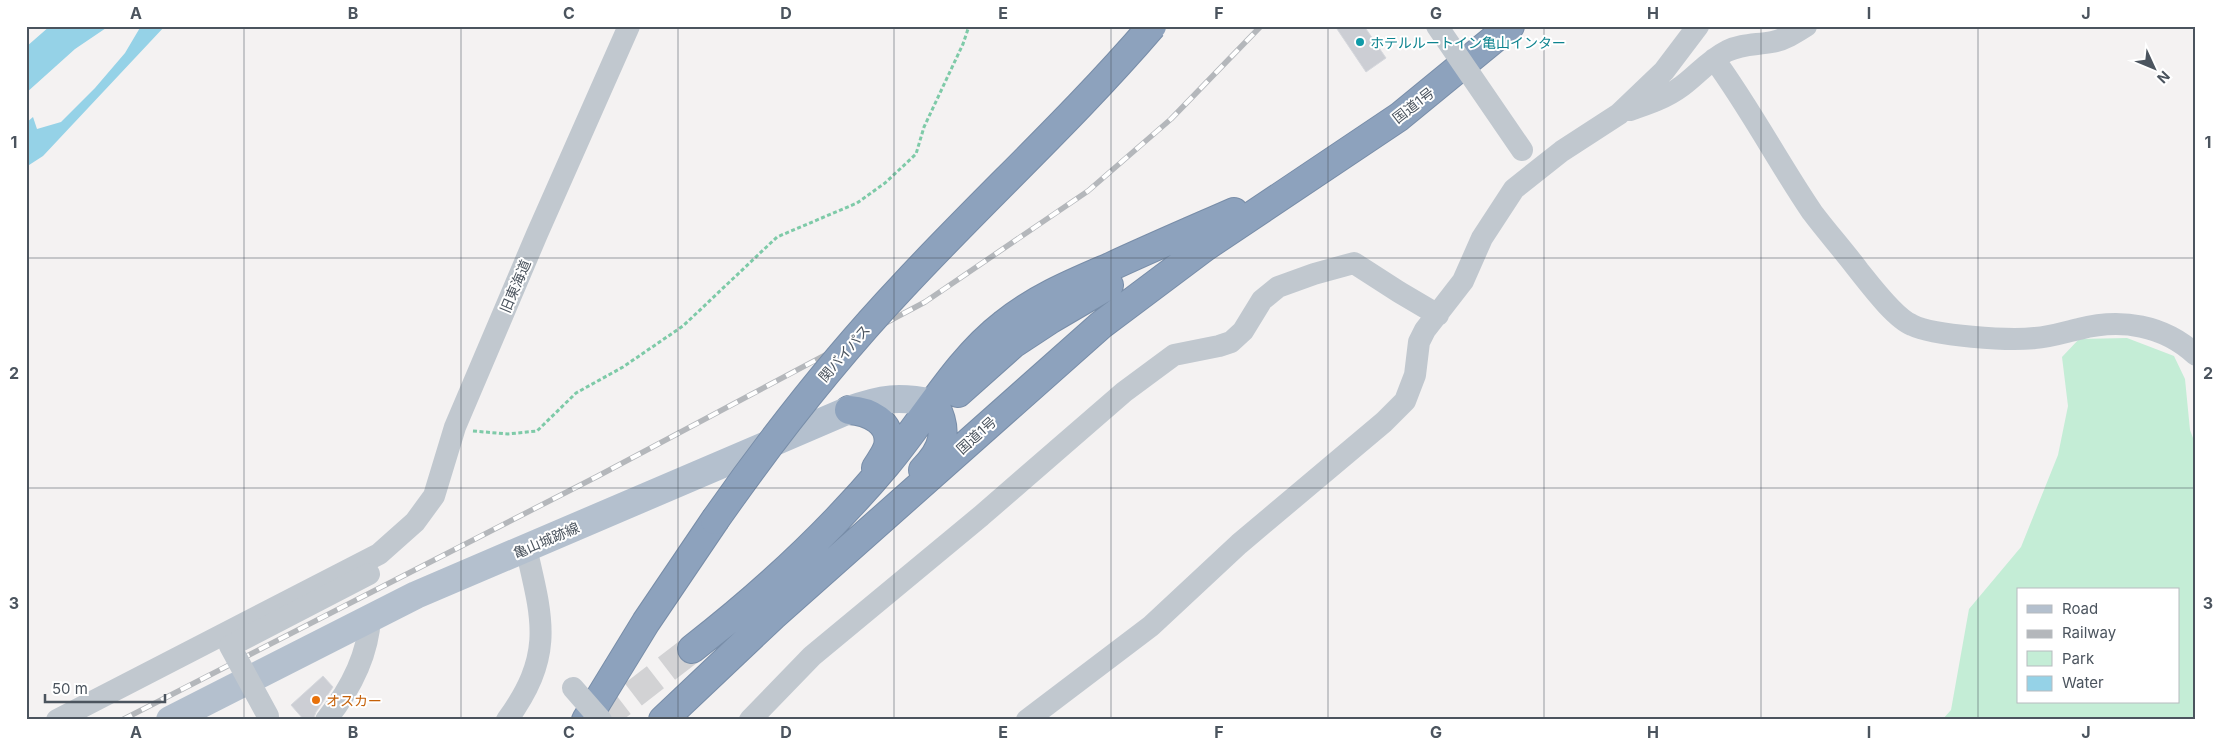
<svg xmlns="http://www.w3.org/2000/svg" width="2222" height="746" font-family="Inter,'Noto Sans JP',sans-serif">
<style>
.green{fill:#c4edd6;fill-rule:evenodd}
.water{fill:#95d2e7}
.building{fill:#ccced4;stroke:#d6d8dd}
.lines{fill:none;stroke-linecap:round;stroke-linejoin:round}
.highway-tunnel{stroke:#d2d2d4;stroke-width:28;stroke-dasharray:28 14;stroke-linecap:butt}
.highway-casing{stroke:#788da8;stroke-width:30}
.path{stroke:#7ecaa8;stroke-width:3;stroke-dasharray:4 2.5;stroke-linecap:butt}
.minor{stroke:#c1c8cf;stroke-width:22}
.major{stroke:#b4c0ce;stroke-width:28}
.highway{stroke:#8da2bd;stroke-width:28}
.rail-casing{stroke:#b4b7bb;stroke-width:5.5}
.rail{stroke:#fff;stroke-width:4;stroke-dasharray:11;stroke-linecap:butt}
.highway-bridge-casing{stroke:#788da8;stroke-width:30;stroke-linecap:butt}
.minor-bridge{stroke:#c1c8cf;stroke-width:22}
.highway-bridge{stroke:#8da2bd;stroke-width:28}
.grid{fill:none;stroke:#4b545e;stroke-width:1;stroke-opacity:0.55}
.culture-dot{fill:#0f9aa8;stroke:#fff;stroke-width:2}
.food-dot{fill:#e8710a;stroke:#fff;stroke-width:2}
.labels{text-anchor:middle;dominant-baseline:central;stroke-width:4;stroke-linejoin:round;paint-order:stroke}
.culture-label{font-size:14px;fill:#0d838f;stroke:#fff;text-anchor:start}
.street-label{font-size:14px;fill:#4b545e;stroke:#fff}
.food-label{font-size:14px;fill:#c56008;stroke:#fff;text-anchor:start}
.neatline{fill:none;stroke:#4b545e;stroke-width:2}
.grid-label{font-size:16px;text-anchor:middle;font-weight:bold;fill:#4b545e}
</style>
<rect width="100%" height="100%" fill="#f4f2f2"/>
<!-- green -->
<path class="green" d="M 2127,338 L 2174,356 L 2185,379 L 2190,430 L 2196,446 L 2196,720 L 1942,720 L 1951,710 L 1969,609 L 2021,547 L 2058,455 L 2068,406 L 2062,357 L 2079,339 ZM 2018,590 L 2178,590 L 2178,702 L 2018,702 Z"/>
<!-- water -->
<path class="water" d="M 50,26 L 109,26 L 75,49 L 26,93 L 26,47 Z
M 141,26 L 165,26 L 43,156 L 26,167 L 26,123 L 33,117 L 37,129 L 61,122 L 95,88 L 125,53 Z"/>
<!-- building -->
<path class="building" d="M 1335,26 L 1364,26 L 1386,58 L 1366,72 Z
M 323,676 L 333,687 L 316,712 L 313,720 L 304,720 L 291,705 Z"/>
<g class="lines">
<!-- highway-tunnel -->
<path class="highway-tunnel" d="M 600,720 L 692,649"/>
<!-- highway casing -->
<g class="highway-casing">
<path id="highway" d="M 958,393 L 1013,344 L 1051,319 L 1109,285
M 849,410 C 868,411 893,422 888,446 C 886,454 880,461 876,468
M 923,470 C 944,449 949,431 934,403
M 692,649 C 763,594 828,534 886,465 C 925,419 956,361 1004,324 C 1036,298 1073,283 1110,267 C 1151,248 1193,230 1234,212
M 586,720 L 646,622 L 715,520
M 663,720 L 773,616 L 1101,325 L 1205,247 L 1399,117 L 1510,26"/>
</g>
<!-- path -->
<path class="path" d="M 473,431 L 508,434 L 537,431 L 576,393 L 623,367 L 683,326 L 777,237 L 857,203 L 885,183 L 916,154 L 924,127 L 963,44 L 969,26"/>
<!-- minor -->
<path class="minor" d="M 1714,59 C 1750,108 1778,162 1812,212 C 1827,232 1844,251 1859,271 C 1871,286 1895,318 1912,325 C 1934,336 2009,341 2035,338 C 2051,337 2065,332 2079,329 C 2121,318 2164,325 2196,355
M 1630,110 C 1648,104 1666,98 1682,86 C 1697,75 1709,60 1727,51 C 1742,44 1755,45 1772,42 C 1784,40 1795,33 1806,26
M 57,720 L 379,554 L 415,522 L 434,496 L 455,427 L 537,234 L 629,26
M 326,720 C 350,690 368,657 370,618
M 507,720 C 554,655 543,621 526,548
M 750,720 L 812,656 L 981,516 L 1124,392 L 1174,355 L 1219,346 L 1231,342 L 1243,331 L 1262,300 L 1278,287 L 1314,274 L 1354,263 L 1399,292 L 1438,315
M 1027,720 L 1151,626 L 1239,544 L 1384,422 L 1405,401 L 1415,375 L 1419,342 L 1425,330 L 1463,281 L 1482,238 L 1514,189 L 1562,151 L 1619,114 L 1664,71 L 1698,26"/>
<!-- major -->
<path class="major" d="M 170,720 L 416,595 L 849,410 C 882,398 899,396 934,403"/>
<!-- highway -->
<use href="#highway" class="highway"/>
<!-- rail casing -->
<g class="rail-casing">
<path id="rail" d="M 122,720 L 598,476 L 925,302 L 1088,191 L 1171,119 L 1261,26"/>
</g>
<!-- rail -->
<use href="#rail" class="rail"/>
<!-- highway-bridge casing -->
<g class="highway-bridge-casing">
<path id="highway-bridge" d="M 715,520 C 773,437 835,358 904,285 C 985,198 1074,117 1152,26"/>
</g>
<!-- minor-bridge -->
<path class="minor-bridge" d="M 1437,26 L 1522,150
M 573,688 L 601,720
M 268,716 L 230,646 L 369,574"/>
<!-- highway-bridge -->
<use href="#highway-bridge" class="highway-bridge"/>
</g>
<!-- grid -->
<path class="grid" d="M 244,26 L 244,720M 461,26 L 461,720M 678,26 L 678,720M 894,26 L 894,720M 1111,26 L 1111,720M 1328,26 L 1328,720M 1544,26 L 1544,720M 1761,26 L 1761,720M 1978,26 L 1978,720M 26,258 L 2196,258M 26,488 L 2196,488"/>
<!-- markers -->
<circle class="culture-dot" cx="1360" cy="42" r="5"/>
<circle class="food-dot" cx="316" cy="700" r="5"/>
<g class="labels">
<!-- culture labels -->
<g class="culture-label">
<text x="1370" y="42">ホテルルートイン亀山インター</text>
</g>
<!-- street labels -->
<g class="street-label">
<text transform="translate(1413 105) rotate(-38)">国道1号</text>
<text transform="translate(515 286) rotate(-67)">旧東海道</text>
<text transform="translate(844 353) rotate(-49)">関バイパス</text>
<text transform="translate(976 435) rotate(-42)">国道1号</text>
<text transform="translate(546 540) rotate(-23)">亀山城跡線</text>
</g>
<!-- food labels -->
<g class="food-label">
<text x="326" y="700">オスカー</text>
</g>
</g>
<!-- border -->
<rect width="2222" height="746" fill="none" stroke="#ffffff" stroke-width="55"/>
<!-- legend -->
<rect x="2017" y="588" width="162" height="115" fill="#ffffff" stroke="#b7bbbf"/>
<rect x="2027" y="605" width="25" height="8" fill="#b4c0ce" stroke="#b7bbbf"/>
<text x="2062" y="614" font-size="15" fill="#4b545e">Road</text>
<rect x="2027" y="630" width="25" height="8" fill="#b4b7bb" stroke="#b7bbbf"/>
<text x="2062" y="638" font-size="15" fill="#4b545e">Railway</text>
<rect x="2027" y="651" width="25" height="15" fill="#c4edd6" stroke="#b7bbbf"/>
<text x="2062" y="664" font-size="15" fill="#4b545e">Park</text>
<rect x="2027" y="676" width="25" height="15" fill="#95d2e7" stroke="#b7bbbf"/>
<text x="2062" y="688" font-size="15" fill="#4b545e">Water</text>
<!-- north arrow -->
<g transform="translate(2154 68) rotate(134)" stroke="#ffffff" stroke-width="4" paint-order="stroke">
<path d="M0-4L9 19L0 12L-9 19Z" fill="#4b545e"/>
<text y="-8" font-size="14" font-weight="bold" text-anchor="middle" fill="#4b545e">N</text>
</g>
<!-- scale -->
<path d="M45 694v8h120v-8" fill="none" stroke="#4b545e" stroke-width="2.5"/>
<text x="52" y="694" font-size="15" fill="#4b545e" stroke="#ffffff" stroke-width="4" paint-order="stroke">50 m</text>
<rect x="28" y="28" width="2166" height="690" class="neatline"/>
<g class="grid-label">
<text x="136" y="19">A</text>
<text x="353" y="19">B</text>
<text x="569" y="19">C</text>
<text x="786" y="19">D</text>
<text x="1003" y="19">E</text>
<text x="1219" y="19">F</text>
<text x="1436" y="19">G</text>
<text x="1653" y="19">H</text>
<text x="1869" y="19">I</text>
<text x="2086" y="19">J</text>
<text x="14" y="148">1</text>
<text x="2208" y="148">1</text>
<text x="14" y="379">2</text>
<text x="2208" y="379">2</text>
<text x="14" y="609">3</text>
<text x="2208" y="609">3</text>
<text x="136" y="738">A</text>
<text x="353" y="738">B</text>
<text x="569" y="738">C</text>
<text x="786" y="738">D</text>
<text x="1003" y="738">E</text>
<text x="1219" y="738">F</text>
<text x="1436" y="738">G</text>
<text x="1653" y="738">H</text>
<text x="1869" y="738">I</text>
<text x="2086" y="738">J</text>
</g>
</svg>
